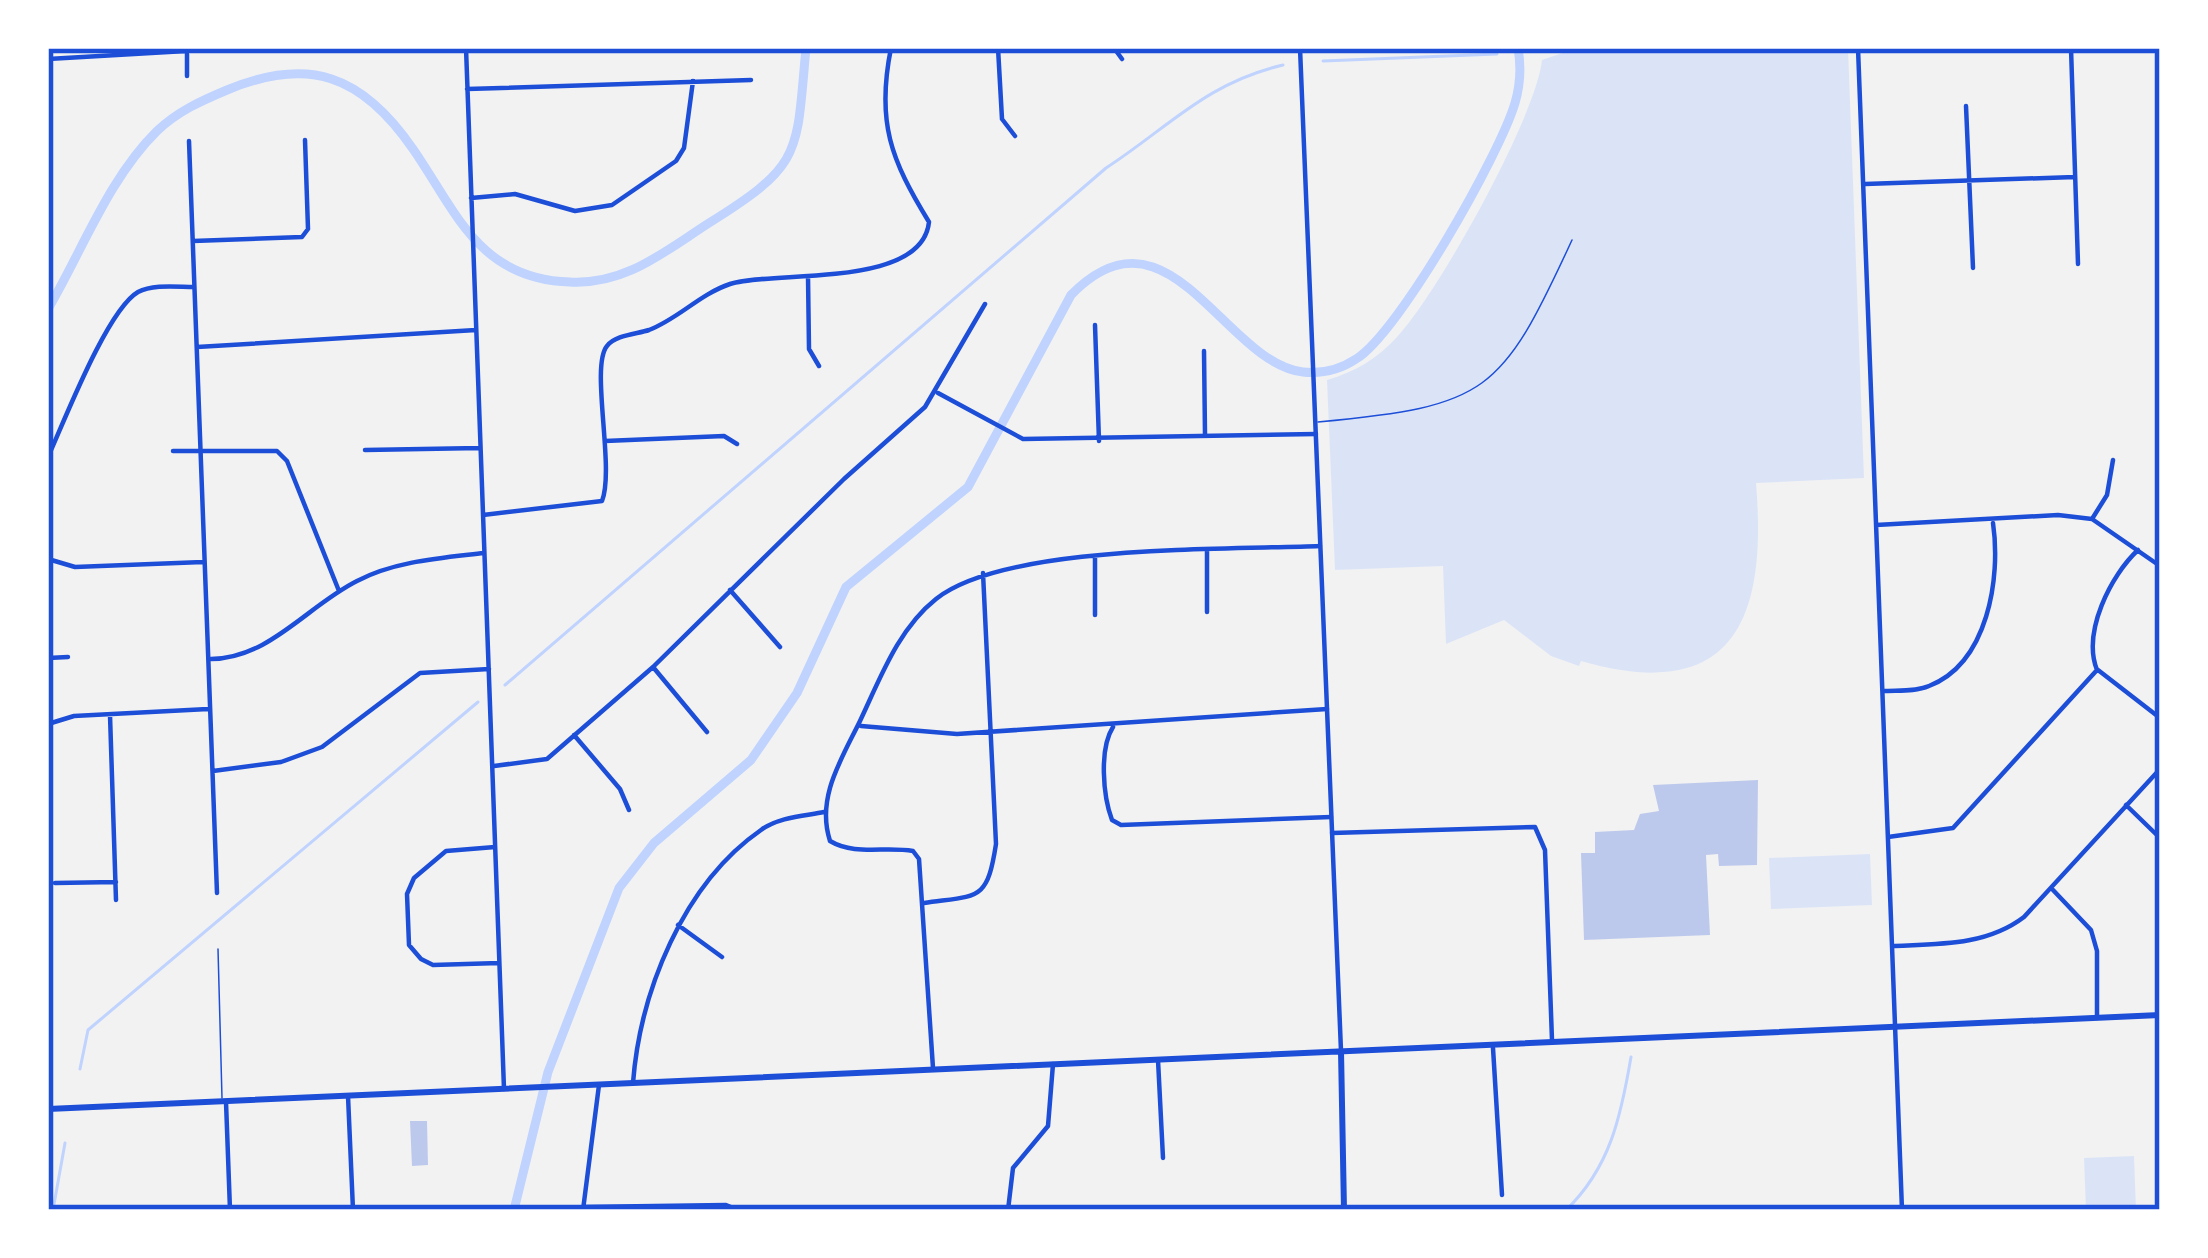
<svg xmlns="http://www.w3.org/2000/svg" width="2208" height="1258" font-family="'Exo 2',sans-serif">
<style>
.green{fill:#dbe4f7}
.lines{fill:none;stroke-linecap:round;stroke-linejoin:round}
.stream{stroke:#bfd3fe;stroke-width:3}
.canal{stroke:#bfd3fe;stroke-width:9}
.building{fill:#bdc9ec}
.service{stroke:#1d4ed8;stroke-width:1.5}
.minor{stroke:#1d4ed8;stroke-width:4.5}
.tertiary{stroke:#1d4ed8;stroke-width:4.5}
.secondary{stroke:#1d4ed8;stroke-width:6}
.neatline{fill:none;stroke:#1d4ed8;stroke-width:4.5}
</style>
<rect width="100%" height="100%" fill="#f2f2f2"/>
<!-- green -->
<path class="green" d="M 1577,48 L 1848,48 L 1864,478 L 1756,483 C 1767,615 1737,706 1581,661 L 1579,666 L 1551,656 L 1504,620 L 1446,644 L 1443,566 L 1335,570 L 1327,380 C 1355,372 1378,358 1397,337 C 1438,293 1536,117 1542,60 Z
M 1870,854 L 1872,905 L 1771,909 L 1769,858 Z
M 2134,1156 L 2136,1210 L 2086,1210 L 2084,1158 Z"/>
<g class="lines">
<!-- stream -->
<path class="stream" d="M 1537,50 L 1543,48
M 1323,61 L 1497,54
M 505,685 L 1106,168 C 1169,127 1206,83 1283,65
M 80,1069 L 88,1030 L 478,702
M 53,1210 L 65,1143
M 1566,1210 C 1610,1168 1621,1116 1631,1057"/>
<!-- canal -->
<path class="canal" d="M 48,309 C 82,251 109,178 157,131 C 178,111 201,101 227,90 C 309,56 362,75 413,149 C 456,211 478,279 570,282 C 626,285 665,251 709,223 C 804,164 796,154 806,48
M 514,1210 L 548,1072 L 619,888 L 654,843 L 751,760 L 797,693 L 846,587 L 968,487 L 1071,295 C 1169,195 1224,363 1303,372 C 1322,374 1341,369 1356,359 C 1399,333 1500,154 1515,103 C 1520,86 1521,65 1518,48"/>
</g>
<!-- building -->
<path class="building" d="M 1758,780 L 1757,865 L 1719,866 L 1718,854 L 1706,855 L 1710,935 L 1584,940 L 1581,853 L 1595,853 L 1595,832 L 1634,830 L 1640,814 L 1659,811 L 1653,785 Z
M 410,1121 L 427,1121 L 428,1165 L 412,1166 Z"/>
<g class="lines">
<!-- service -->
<path class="service" d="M 1318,422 C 1488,406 1501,394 1572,240
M 218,949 L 222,1098"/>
<!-- minor -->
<path class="minor" d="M 466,48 L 504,1089
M 998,48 L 1002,119 L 1015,136
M 1114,48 L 1122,59
M 1858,48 L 1902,1210
M 2071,48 L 2078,264
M 187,54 L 187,76
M 48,59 L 186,51
M 467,89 L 751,80
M 1966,106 L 1973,268
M 189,141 L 217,893
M 1865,184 L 2075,177
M 471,198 L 515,194 L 575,211 L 612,205 L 676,161 L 684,148 L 693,81
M 193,241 L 302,237 L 308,229 L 305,140
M 808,276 L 809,349 L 819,366
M 1095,325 L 1099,441
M 197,347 L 476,330
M 1204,351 L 1205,435
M 938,393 L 1023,439 L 1316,434
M 605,441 L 724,436 L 737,444
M 365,450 L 480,448
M 173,451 L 277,451 L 287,461 L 339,591
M 48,457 C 64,422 107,310 138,292 C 153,284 177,287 194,287
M 483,515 L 602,501 C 615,468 590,366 607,346 C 615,335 637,334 649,330 C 678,319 700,294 730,284 C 774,270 922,289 929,222 C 891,160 876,122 891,48
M 2092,519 L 2107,495 L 2113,460
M 1876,525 L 2058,515 L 2092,519 L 2160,566
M 48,559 L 75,567 L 203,562
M 730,590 L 780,647
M 1207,612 L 1207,551
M 1095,615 L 1095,558
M 48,658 L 68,657
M 211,659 C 270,658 307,606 357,581 C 395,561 442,558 484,553
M 653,667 L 707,732
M 2098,670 L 2160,718
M 1883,691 C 1897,690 1915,692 1929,686 C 1988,663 2001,578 1993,523
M 110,715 L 116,900
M 48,724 L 74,716 L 208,709
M 861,726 L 957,734 L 1327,709
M 1113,727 C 1099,749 1103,796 1112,820 L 1121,825 L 1331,817
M 574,735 L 620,789 L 629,810
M 494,766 L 547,759 L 653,667 L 844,479 L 925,407 L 985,304
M 213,771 L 281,762 L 322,747 L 420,673 L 489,669
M 2126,805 L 2160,838
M 1332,833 L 1535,827 L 1545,850 L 1552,1040
M 1888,837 L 1953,828 L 2097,670 C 2082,632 2111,575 2138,550
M 495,847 L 446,851 L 414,878 L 407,894 L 409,945 L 421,959 L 433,965 L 499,963
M 55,883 L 116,882
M 2053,890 L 2091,930 L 2097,951 L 2097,1018
M 924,903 C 979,895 987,902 996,844 L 983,573
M 678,925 L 722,957
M 1892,946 C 1938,944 1986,946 2024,917 L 2160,769
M 1493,1048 L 1502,1195
M 1158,1060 L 1163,1158
M 933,1068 L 919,859 L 913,851 C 885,846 855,856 830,841 C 816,798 841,760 860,721 C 880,679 898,629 936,599 C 1005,544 1227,550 1320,546
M 633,1083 C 640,992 683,884 761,830 C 779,817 804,816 824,812
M 348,1096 L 353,1210
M 583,1207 L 726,1205 L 738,1210
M 583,1210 L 599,1085
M 1008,1210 L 1013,1168 L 1048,1126 L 1053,1064"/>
<!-- tertiary -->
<path class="tertiary" d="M 1300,48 L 1341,1051
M 226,1102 L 230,1210"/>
<!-- secondary -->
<path class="secondary" d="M 1341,1051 L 1344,1210
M 48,1109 L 2160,1015"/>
</g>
<!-- border -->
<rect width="2208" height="1258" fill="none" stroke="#ffffff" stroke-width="102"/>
<rect x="51" y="51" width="2106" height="1156" class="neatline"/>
</svg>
